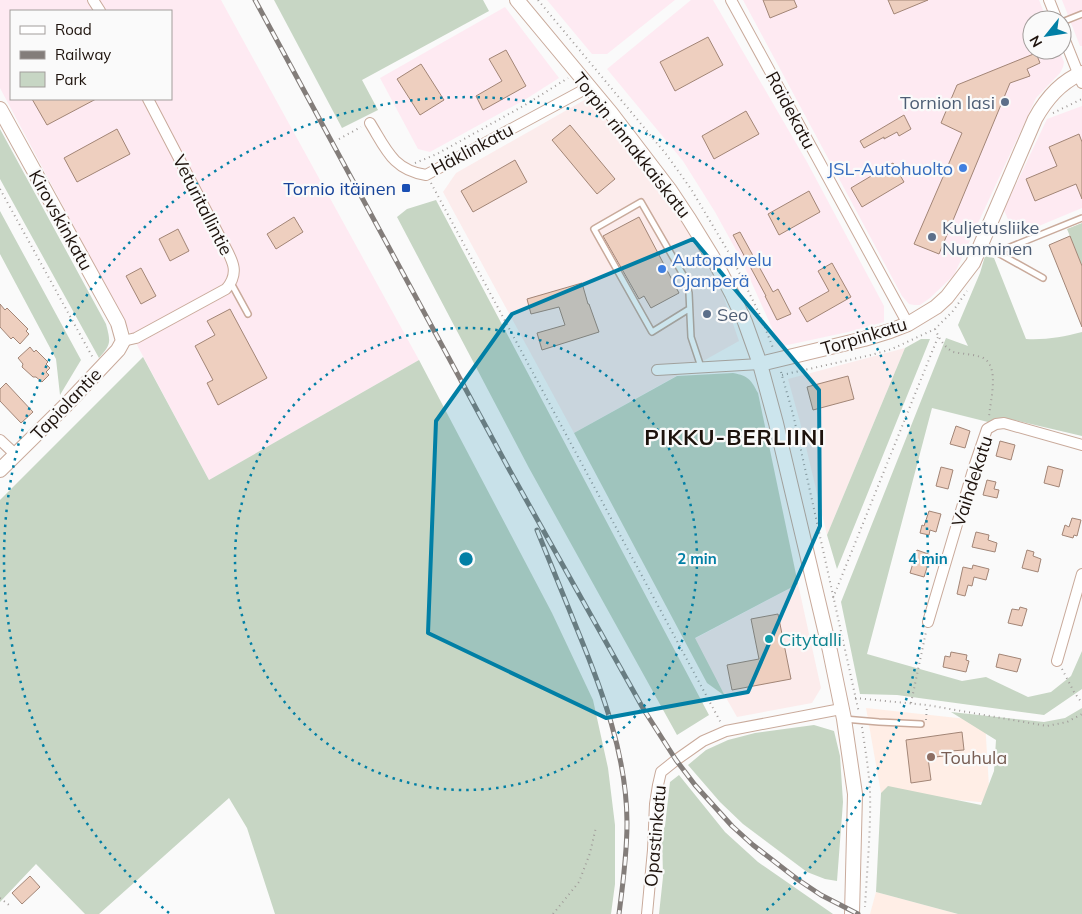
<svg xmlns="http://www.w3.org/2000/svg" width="1082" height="914" font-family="Mulish,sans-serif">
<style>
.commercial{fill:#fcecec}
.industrial{fill:#feeaf2;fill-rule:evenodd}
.built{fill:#ffeee6}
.green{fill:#c7d6c4}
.building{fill:#eecfbf;stroke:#a28576}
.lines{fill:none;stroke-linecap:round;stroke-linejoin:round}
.lane-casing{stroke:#c9aa9b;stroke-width:8}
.street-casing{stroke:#c9aa9b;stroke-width:12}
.secondary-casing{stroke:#c9aa9b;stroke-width:16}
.path{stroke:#a19c9a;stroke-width:2;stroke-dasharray:1 4;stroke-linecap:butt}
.lane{stroke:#fff;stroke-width:5}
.street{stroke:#fff;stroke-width:10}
.secondary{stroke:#fff;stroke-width:14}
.rail-casing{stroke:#837d7a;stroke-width:5}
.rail{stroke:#fafafa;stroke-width:3;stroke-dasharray:9;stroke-linecap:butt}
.marked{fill:#017fa5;fill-opacity:0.2;stroke:#017fa5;stroke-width:4;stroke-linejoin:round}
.ring{fill:none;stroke:#017fa5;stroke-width:2.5;stroke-dasharray:2.5 5}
.service-dot{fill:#5c6f8a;stroke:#fafafa;stroke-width:2}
.shop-dot{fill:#3f7fe0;stroke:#fafafa;stroke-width:2}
.transit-dot{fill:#1a4fb4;stroke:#fafafa;stroke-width:2}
.culture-dot{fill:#0f9aa8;stroke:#fafafa;stroke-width:2}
.education-dot{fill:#8d6e63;stroke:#fafafa;stroke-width:2}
.labels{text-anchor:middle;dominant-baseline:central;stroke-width:4.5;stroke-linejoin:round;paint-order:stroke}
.service-label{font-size:18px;fill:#4e5e75;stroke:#fafafa;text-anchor:start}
.street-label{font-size:18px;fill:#1d120c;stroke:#fafafa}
.shop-label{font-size:18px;fill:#366cbe;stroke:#fafafa;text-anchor:end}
.transit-label{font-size:18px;fill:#164399;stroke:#fafafa;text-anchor:end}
.culture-label{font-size:18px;fill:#0d838f;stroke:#fafafa;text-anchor:start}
.education-label{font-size:18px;fill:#785e54;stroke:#fafafa;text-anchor:start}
.district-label{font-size:22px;font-weight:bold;letter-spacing:1px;fill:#1d120c;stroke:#fafafa}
.centre{fill:#017fa5;stroke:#fafafa;stroke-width:2.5}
.ring-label{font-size:15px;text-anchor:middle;font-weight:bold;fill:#017fa5;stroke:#fafafa;stroke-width:4.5;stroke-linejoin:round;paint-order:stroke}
</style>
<rect width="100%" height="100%" fill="#fafafa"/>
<!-- commercial -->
<path class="commercial" d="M 588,98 L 656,184 L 703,254 L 723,295 L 739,341 L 574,433 L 443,192 L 456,173 Z
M 905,348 L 827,535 L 800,422 L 788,379 Z
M 798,584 L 821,688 L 812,703 L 737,717 L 725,696 L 694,639 Z"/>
<!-- industrial -->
<path class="industrial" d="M 0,0 L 221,0 L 419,360 L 209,480 L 0,88 ZM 11,11 L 171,11 L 171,99 L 11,99 Z
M 547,0 L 675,0 L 607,54 L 592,54 Z
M 691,0 L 713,0 L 807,162 L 884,306 L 884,322 L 848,332 L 783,346 L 776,337 L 741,259 L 715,212 L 683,161 L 607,69 Z
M 743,0 L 1039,0 L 1047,20 L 1032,20 L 1032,50 L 1059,50 L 1064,62 L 1063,67 L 1060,73 L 1036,98 L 954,275 L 930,298 L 920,305 L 914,305 L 909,304 L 902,296 Z
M 1062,0 L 1082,0 L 1082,46 L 1080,46 Z
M 505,7 L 559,78 L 526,99 L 430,152 L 418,149 L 380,78 Z
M 1082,106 L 1082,208 L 1015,236 L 1004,210 L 1047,119 Z"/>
<!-- built -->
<path class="built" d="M 866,708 L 985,721 L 990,803 L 881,793 Z
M 876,892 L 906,900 L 958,914 L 870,914 Z"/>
<!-- green -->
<path class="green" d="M 274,0 L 483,0 L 489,11 L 362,80 L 378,110 L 342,128 Z
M 0,129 L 106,324 C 111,343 111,344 99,358 L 0,179 Z
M 436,200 L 709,715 L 677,735 L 529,468 L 397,217 L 407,209 Z
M 0,211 L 81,360 L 60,395 L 56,359 L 0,254 Z
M 1082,223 L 1082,266 L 1067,229 Z
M 985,256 L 994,258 L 1026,339 C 1046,340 1063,337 1082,332 L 1082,436 L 1005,418 L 992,423 L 932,408 L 867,654 L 962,681 L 986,677 L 1028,697 L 1051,692 L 1071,676 L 1082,651 L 1082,689 L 1044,715 L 897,695 L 860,694 L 841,602 L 946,338 L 968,346 L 958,325 L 980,273 Z
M 921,339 L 930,339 L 837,569 L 827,535 L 905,348 Z
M 143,357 L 209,480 L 419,360 L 552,613 L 593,700 L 608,768 L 615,825 L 615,884 L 611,914 L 275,914 L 247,828 L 229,798 L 99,914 L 85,914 L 36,864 L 0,902 L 0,500 Z
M 733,373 C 749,376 751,380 758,393 L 798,584 L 695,638 L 725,696 L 707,683 L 574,433 L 677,376 Z
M 1082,708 L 1082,914 L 958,914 L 876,892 L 881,793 L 888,786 L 981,805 L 994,771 L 996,740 L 951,712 L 1044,722 L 1065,718 Z
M 814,725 L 834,731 L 840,756 L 843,802 L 837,881 L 825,879 L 807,872 L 743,824 L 720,802 L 688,765 L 706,750 L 728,740 L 755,733 Z
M 679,775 L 725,832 L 758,862 L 833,914 L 659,914 L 663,877 L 662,833 L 665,826 L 670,782 Z"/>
<!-- building -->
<path class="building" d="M 763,0 L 794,0 L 797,7 L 770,18 Z
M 888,0 L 928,0 L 894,14 Z
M 708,37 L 723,65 L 675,91 L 660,62 Z
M 506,50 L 526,86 L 483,110 L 476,96 L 502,81 L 489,59 Z
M 1036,53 L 1040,63 L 1027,69 L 1030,76 L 1010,83 L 939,254 L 914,244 L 962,133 L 941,123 L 957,85 Z
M 421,64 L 444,100 L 420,115 L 397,79 Z
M 32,99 L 96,99 L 47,125 Z
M 746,111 L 759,134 L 714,159 L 702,136 Z
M 904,115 L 911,129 L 899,136 L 897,132 L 884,139 L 884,137 L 864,148 L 860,141 Z
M 570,125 L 615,179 L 597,194 L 552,140 Z
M 117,129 L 130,154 L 77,182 L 64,158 Z
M 1079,134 L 1082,142 L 1082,199 L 1076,184 L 1035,201 L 1026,179 L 1057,166 L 1049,147 Z
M 515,160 L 527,182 L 473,212 L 461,191 Z
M 893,163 L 904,182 L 862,207 L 851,188 Z
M 809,191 L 820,212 L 779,235 L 768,214 Z
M 294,217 L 303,232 L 276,249 L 267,234 Z
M 639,217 L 679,293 L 651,308 L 644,296 L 639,299 L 603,236 Z
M 178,229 L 189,251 L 170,261 L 159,239 Z
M 740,232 L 773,292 L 778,289 L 791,314 L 777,320 L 765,296 L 766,296 L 733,235 Z
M 1070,236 L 1082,266 L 1082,327 L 1049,245 Z
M 832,263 L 851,297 L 807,322 L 799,308 L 829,291 L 818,271 Z
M 141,268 L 156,296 L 141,304 L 126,276 Z
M 582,283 L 588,304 L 589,304 L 599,332 L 542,350 L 537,333 L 565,325 L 559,307 L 531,314 L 527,299 Z
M 0,304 L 5,310 L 7,308 L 28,329 L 26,331 L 29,334 L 20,344 L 13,337 L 11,339 L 0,327 Z
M 230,309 L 267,378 L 218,405 L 207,383 L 213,380 L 195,346 L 215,335 L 207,321 Z
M 30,347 L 34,352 L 36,350 L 48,362 L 46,364 L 50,368 L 46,372 L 49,375 L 42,382 L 36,377 L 33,377 L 22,367 L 23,364 L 18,358 Z
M 848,376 L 854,399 L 813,410 L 807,387 Z
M 6,383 L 33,412 L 21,423 L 0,401 L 0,389 Z
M 956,426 L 970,431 L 965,448 L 950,444 Z
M 1000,441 L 1015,445 L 1011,460 L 996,456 Z
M 1048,466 L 1063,470 L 1059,487 L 1044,483 Z
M 941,467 L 953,470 L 948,489 L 936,486 Z
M 987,480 L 996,482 L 994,489 L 999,490 L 997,498 L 983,495 Z
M 929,511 L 941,514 L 936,532 L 930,530 L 929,535 L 920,533 L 922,525 L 924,526 Z
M 1072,518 L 1081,520 L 1077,536 L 1074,535 L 1073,538 L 1062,535 L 1065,525 L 1069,527 Z
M 976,532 L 989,535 L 988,540 L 997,543 L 995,552 L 972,547 Z
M 917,550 L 931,555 L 924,577 L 910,573 Z
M 1027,550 L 1034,552 L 1033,556 L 1041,559 L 1038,572 L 1022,568 Z
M 973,565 L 989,569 L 986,580 L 974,577 L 972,586 L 968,585 L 965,596 L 957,594 L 963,567 L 972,569 Z
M 1020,607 L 1027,609 L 1022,626 L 1008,623 L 1012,609 L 1019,610 Z
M 778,614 L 791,679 L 732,690 L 727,665 L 759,659 L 751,619 Z
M 951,652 L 967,655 L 966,660 L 969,661 L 966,672 L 943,667 L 945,656 L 950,657 Z
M 999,654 L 1021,659 L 1017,672 L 996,667 Z
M 962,732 L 964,750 L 951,751 L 951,755 L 928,758 L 931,780 L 911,783 L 906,740 Z
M 30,876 L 40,887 L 22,904 L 12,893 Z"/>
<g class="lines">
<!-- lane casing -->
<g class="lane-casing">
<path id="lane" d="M 1062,22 L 1082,14
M 982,244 L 1043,278
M 998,252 L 1082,218
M 231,283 L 248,314
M 689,309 L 652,332 L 594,229 L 641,202 L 685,278 L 689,293 L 691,337 L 701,367
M 844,719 L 879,722 L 921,724"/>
</g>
<!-- street casing -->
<g class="street-casing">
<path id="street" d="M 93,0 L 100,11
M 731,0 L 908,324
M 1049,0 L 1057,20
M 1062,33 L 1082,83
M 370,123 C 386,149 393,170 426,175 L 589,87
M 123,341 L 136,338 L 226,289 C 242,271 230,257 221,239 L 148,99
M 657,370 L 760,364
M 0,440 L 16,455
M 928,622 L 974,467 L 987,429 L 996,424 L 1004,423 L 1082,445
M 1057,661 L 1082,574
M 647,914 L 653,850 L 655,804 L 658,785 L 661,772 L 676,760 L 703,741 L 726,731 L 841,709"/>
</g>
<!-- secondary casing -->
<g class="secondary-casing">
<path id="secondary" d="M 517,0 L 611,113 L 669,189 L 689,219 L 713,258 L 732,294 L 745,322 L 760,364 L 776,423 L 830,651 L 844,719 L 855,794 L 852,914
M 0,109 L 118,323 L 123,341 L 118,350 L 66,405 L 0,470
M 760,364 L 864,339 L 890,331 L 908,324 L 936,307 L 947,297 L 973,263 L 1035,119 C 1046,99 1060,82 1082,73"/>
</g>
<!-- path -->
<path class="path" d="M 538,0 L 666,154 L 691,189 L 732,258 L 760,315 L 773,348
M 1053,113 L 1082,99
M 339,139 L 361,127
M 415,163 L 437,154 L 525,105 L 568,78
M 431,183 L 721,723
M 0,189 L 93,358
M 935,329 C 939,338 944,347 953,352 C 962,354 972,354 981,357 C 1001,364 990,401 989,417
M 781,372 L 793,414 L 859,713
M 782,375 L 871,355 L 892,349 L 935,329 L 953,311 L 967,291
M 833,598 L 938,337
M 1062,669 L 1074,692 L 1082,703
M 855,698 L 927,705 L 1047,726 L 1067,722 L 1082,714
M 911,703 L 926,632
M 926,720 L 927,705
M 862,727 C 865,749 869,770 870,792 C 871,830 867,869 865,907
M 0,898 L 9,905
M 553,914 L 579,882 L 590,853 L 596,827"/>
<!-- lane -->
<use href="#lane" class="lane"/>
<!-- street -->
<use href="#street" class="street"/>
<!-- secondary -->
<use href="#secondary" class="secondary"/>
<!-- rail casing -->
<g class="rail-casing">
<path id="rail" d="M 255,0 L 510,471 L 644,710 L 676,760 L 695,785 L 732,826 L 753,845 L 797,879 L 821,895 L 858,914
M 537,530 C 550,563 564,596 577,629 C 602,690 627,756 627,823 C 627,853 623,884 619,914"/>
</g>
<!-- rail -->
<use href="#rail" class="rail"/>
</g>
<!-- marked area -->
<path class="marked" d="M 693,239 L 819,390 L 820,526 L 748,692 L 606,718 L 428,633 L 436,421 L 512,314 Z"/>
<!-- distance rings -->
<g class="ring">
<circle cx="466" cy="559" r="231"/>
<path d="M169 913A462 462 0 1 1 763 913"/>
</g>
<!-- markers -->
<g class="service-dot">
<circle cx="1005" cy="102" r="5"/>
<circle cx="932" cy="237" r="5"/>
<circle cx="707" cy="314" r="5"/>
</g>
<g class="shop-dot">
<circle cx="963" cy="168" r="5"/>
<circle cx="662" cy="269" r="5"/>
</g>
<rect class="transit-dot" x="401" y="183" width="10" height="10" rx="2.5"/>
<circle class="culture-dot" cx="769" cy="639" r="5"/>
<circle class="education-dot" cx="931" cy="757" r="5"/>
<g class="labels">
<!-- service labels -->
<g class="service-label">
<text x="995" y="102" text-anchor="end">Tornion lasi</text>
<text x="942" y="227">Kuljetusliike<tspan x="942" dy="21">Numminen</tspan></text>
<text x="717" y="314">Seo</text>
</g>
<!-- street labels -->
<g class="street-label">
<text transform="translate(791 110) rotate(62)">Raidekatu</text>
<text transform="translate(632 145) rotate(52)">Torpin rinnakkaiskatu</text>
<text transform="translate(472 149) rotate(-28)">Häklinkatu</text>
<text transform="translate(203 205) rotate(63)">Veturitallintie</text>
<text transform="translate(61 220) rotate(61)">Kirovskinkatu</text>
<text transform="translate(864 336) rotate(-17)">Torpinkatu</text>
<text transform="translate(66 404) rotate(-46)">Tapiolantie</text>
<text transform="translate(972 481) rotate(-72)">Vaihdekatu</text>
<text transform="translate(655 836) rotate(-85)">Opastinkatu</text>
</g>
<!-- shop labels -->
<g class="shop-label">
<text x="953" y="168">JSL-Autohuolto</text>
<text x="672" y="259" text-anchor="start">Autopalvelu<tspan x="672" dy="21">Ojanperä</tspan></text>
</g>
<!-- transit labels -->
<g class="transit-label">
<text x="396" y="188">Tornio itäinen</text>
</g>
<!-- culture labels -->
<g class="culture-label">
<text x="779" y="639">Citytalli</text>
</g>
<!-- education labels -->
<g class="education-label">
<text x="941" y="757">Touhula</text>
</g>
<!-- district labels -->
<g class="district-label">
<text x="735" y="437">PIKKU-BERLIINI</text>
</g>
</g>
<circle cx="466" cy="559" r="8" class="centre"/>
<g class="ring-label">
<text x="697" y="564">2 min</text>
<text x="928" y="564">4 min</text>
</g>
<!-- legend -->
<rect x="10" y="10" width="162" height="90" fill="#fafafa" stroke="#a29d9b"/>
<rect x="20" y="26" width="25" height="8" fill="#ffffff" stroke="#a29d9b"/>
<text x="55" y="35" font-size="15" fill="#1d120c">Road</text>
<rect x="20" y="51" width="25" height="8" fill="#837d7a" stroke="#a29d9b"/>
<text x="55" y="60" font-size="15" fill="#1d120c">Railway</text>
<rect x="20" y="72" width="25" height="15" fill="#c7d6c4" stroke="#a29d9b"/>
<text x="55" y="85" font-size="15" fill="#1d120c">Park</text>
<!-- north arrow -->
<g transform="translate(1047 35) rotate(240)"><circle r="24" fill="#fafafa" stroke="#a29d9b"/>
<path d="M0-4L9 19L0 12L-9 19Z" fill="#017fa5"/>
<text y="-8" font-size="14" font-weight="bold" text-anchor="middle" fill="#1d120c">N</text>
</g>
</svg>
